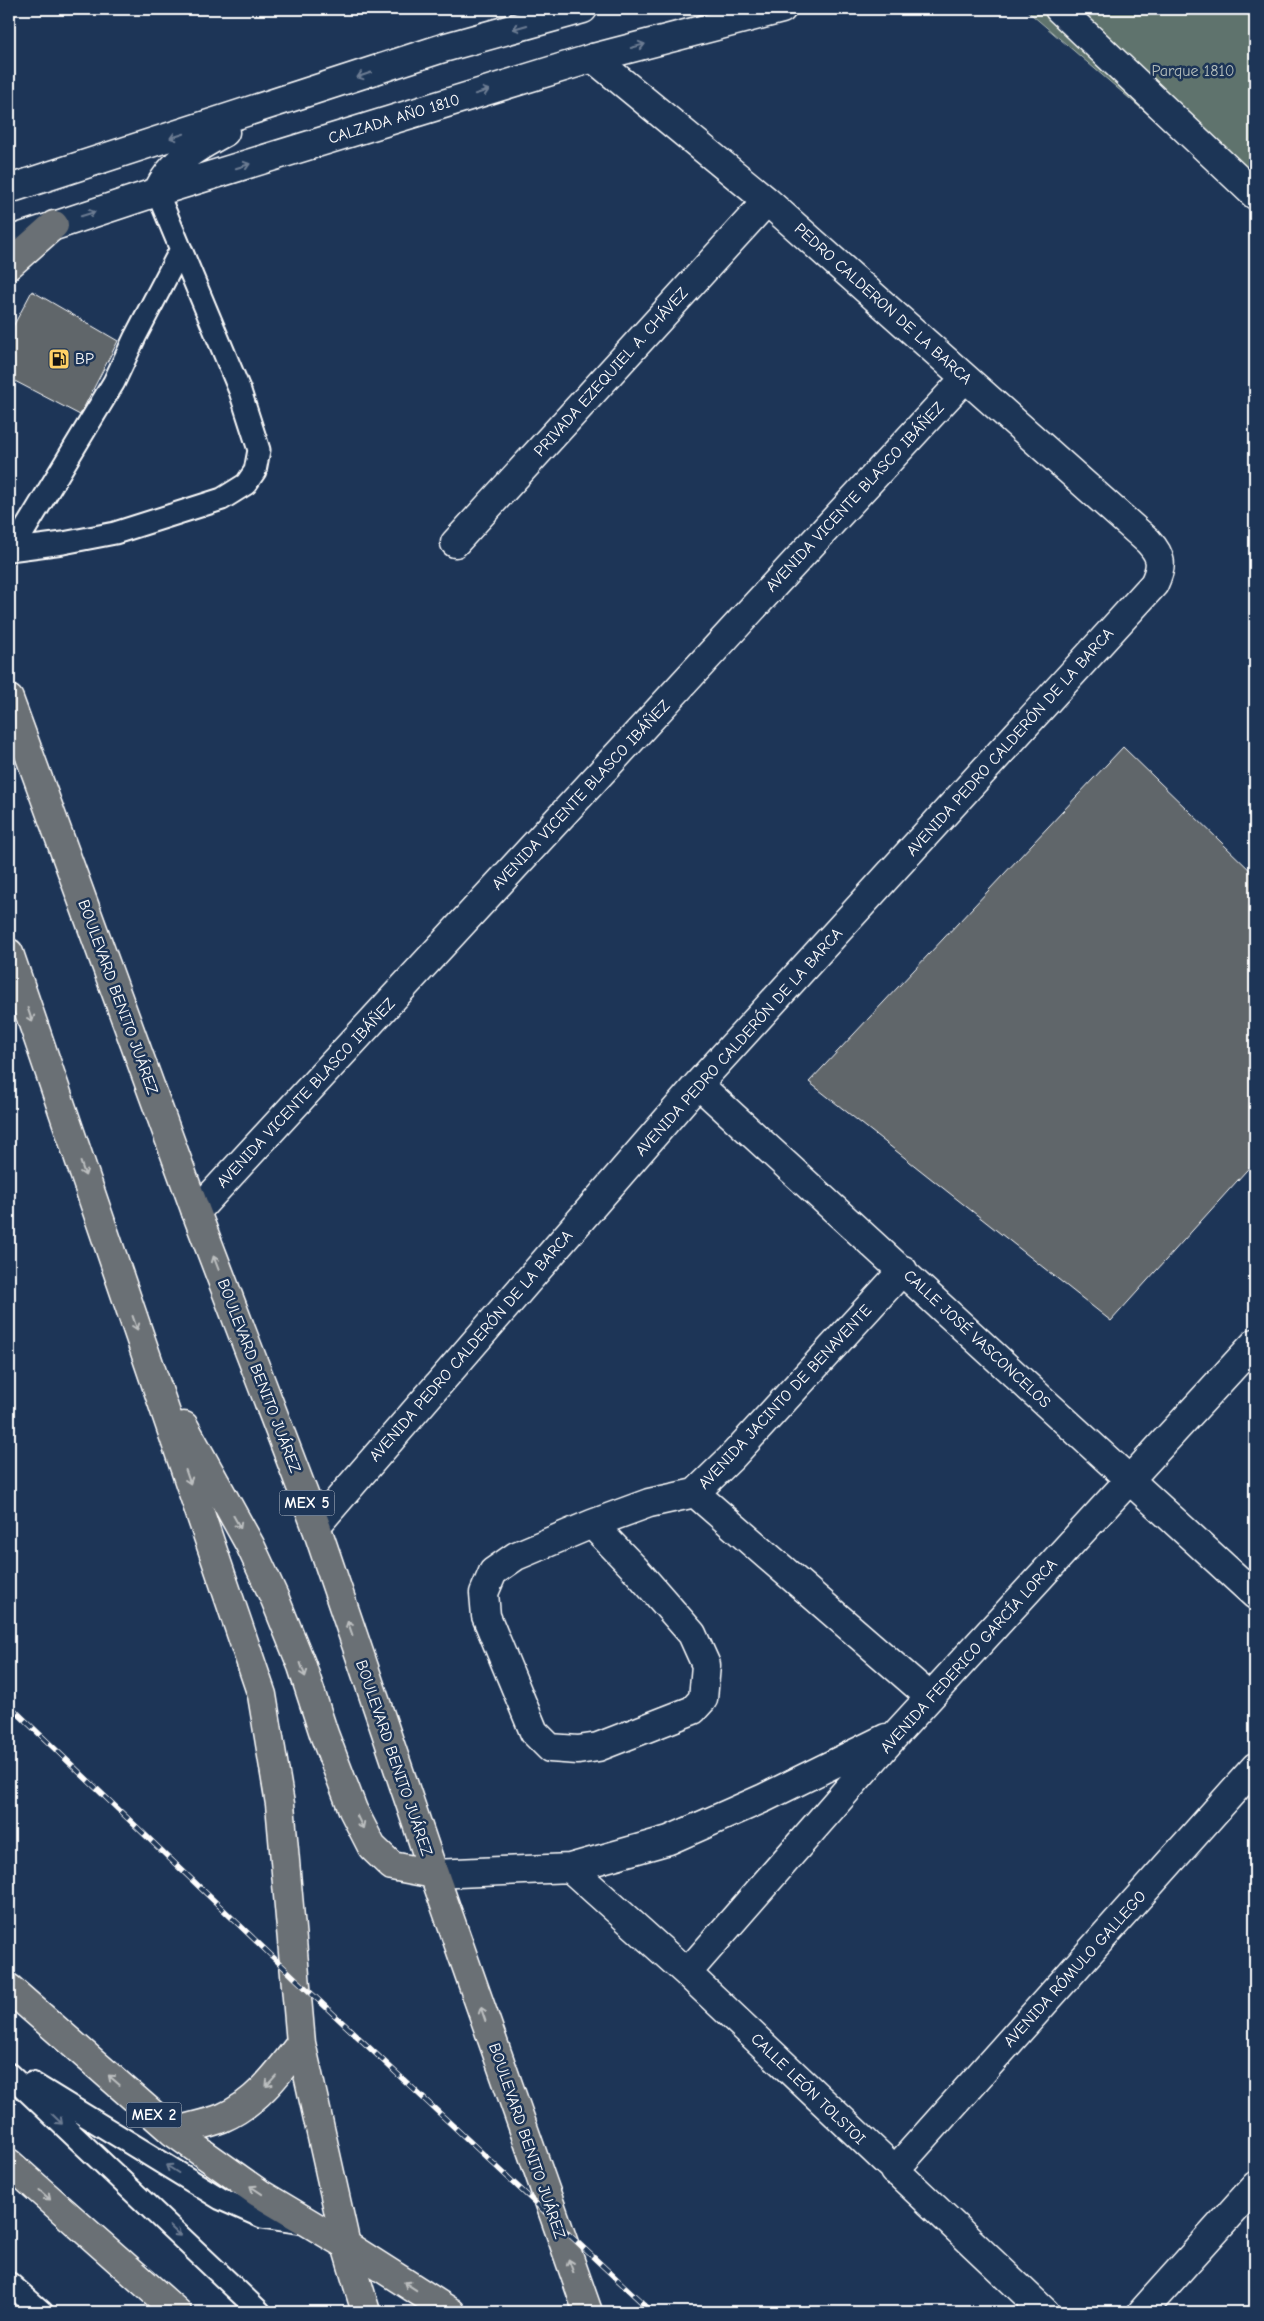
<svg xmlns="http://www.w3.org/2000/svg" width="1264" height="2321" font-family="'Comic Neue',sans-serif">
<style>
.green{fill:#5e736d;stroke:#aeb9b6}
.building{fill:#60666b;stroke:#fff}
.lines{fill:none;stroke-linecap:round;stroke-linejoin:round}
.lane-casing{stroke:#fff;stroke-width:25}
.street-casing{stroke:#fff;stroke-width:31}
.secondary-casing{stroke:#fff;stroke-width:31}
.primary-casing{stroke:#fff;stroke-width:31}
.highway-casing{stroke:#fff;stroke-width:31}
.lane{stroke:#1d3557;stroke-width:21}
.street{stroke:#1d3557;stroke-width:28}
.secondary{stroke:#1d3557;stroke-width:28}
.primary{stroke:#6b7074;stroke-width:28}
.highway{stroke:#6b7074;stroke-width:28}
.rail-casing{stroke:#fff;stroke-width:5.5}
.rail{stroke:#1d3557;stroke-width:4;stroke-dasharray:11;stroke-linecap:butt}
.oneway{stroke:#6c7c92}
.oneway2{stroke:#bcbfc0}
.labels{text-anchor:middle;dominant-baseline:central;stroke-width:5;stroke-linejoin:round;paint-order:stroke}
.shield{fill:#1d3557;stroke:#bbc2cd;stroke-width:1}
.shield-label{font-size:15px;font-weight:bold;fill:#fff}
.park-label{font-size:16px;fill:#b7c0bd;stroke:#1d3557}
.street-label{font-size:16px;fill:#fff;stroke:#1d3557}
.poi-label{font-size:16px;fill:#fff;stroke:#1d3557;text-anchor:start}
</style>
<rect width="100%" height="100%" fill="#1d3557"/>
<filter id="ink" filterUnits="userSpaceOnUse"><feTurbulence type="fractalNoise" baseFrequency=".02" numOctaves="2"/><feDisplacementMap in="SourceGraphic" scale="10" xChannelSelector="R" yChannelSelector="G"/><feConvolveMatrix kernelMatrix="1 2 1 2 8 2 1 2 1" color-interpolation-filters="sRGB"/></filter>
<g filter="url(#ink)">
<!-- green -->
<path class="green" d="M 1025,9 L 1255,9 L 1255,206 Z"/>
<!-- building -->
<path class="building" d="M 32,291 L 118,341 L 80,415 L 9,378 L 9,334 Z
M 1123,747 L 1255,875 L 1255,1161 L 1111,1321 L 809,1082 Z"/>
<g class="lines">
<!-- lane casing -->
<g class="lane-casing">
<path id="lane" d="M 13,549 L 114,382 L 135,337 L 181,249
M 9,550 L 63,543 L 115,533 L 222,499 L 246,484 L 255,471 L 259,450 L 240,391 L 157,192
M 9,2074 L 260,2312
M 32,2083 L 221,2199 L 262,2217 L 303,2223
M 9,2283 L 42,2312"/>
</g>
<!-- street casing -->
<g class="street-casing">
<path id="street" d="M 1059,9 L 1255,195
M 455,543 L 767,201
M 698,1084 L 1255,1595
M 196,1212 L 965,378
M 695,1493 L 930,1697
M 695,1493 L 731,1458 L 903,1270
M 592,1524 L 516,1556 L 493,1572 L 484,1593 L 486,1616 L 534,1732 L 550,1748 L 578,1750 L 598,1747 L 693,1710 L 703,1699 L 706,1665 L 692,1634 L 637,1571 L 592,1524 L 649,1503 L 695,1493
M 316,1526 L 698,1084 L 1154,584 C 1163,565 1162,556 1148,541 L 767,201 L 593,58
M 570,1868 L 687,1973 L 1045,2312
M 434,1874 L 570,1868 L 669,1840 L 764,1798 L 886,1738
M 687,1973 L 897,1733 L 1255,1343
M 894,2171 L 1255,1767
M 1142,2312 L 1255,2186"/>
</g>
<!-- secondary casing -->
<g class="secondary-casing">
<path id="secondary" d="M 9,189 L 443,48 L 583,9
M 157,192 C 172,161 195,148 225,132
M 9,241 L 157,192 L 593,58 L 782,9"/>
</g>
<!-- primary casing -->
<g class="primary-casing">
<path id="primary" d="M 9,1988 L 173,2132 L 259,2193 L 346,2245 L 451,2312
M 9,2163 L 177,2312"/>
</g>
<!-- highway casing -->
<g class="highway-casing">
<path id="highway" d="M 9,265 L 54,225
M 9,699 L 196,1212 L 316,1526 L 434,1874 L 588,2312
M 9,953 L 262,1695 L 280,1804 L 301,2043 L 346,2245 L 366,2312
M 184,1426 L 250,1545 L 275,1599 L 302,1666 L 324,1734 L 353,1810 L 372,1847 L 392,1866 L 434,1874
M 173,2132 C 189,2127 207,2124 222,2118 C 257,2103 279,2072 301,2043"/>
</g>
<!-- lane -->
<use href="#lane" class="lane"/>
<!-- street -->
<use href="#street" class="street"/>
<!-- secondary -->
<use href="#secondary" class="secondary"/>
<!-- primary -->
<use href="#primary" class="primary"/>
<!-- highway -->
<use href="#highway" class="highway"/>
<!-- rail casing -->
<g class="rail-casing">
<path id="rail" d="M 9,1705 L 297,1980 L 652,2312"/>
</g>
<!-- rail -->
<use href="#rail" class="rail"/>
</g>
<!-- one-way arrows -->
<defs><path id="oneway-shaft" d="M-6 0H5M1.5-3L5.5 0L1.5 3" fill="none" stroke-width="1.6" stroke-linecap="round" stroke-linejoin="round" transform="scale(1.25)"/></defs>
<g class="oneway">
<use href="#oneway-shaft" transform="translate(520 27) rotate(164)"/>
<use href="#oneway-shaft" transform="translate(638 46) rotate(-15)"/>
<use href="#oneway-shaft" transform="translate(364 75) rotate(161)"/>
<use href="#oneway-shaft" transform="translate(482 92) rotate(-17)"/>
<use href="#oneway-shaft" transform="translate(177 136) rotate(162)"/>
<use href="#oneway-shaft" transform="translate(243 166) rotate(-17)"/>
<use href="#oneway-shaft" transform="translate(88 214) rotate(-17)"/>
<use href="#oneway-shaft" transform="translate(57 2119) rotate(44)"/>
<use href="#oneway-shaft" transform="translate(172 2169) rotate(-148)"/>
<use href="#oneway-shaft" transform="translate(175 2231) rotate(44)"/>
</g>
<g class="oneway2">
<use href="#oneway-shaft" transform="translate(30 1015) rotate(71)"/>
<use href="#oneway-shaft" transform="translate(83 1169) rotate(71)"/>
<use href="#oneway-shaft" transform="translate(216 1263) rotate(-111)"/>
<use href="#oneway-shaft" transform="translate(135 1323) rotate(71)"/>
<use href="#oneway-shaft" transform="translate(188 1477) rotate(71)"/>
<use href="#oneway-shaft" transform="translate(237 1522) rotate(61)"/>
<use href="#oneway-shaft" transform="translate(350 1628) rotate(-109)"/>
<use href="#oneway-shaft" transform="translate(303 1670) rotate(71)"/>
<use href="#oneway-shaft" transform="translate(360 1822) rotate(64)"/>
<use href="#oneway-shaft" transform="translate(483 2014) rotate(-109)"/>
<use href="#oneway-shaft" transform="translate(114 2080) rotate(-139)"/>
<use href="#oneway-shaft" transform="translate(271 2081) rotate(132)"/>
<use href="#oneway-shaft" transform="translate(256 2190) rotate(-146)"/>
<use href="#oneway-shaft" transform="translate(45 2195) rotate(42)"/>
<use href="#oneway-shaft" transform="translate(571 2266) rotate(-110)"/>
<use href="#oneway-shaft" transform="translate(410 2286) rotate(-147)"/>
</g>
</g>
<!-- icons -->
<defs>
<g id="fuel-square" transform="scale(1.125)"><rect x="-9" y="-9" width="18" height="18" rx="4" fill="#ffd166" stroke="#1d3557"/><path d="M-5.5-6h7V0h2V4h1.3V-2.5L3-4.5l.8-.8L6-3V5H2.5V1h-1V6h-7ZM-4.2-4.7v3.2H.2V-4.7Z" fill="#111"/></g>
</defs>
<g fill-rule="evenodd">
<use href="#fuel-square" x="59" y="359"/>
</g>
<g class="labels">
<!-- shield labels -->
<g class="shield">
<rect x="279.5" y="1490.5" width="55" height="25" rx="4"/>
<rect x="126.5" y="2102.5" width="55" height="25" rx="4"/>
</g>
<g class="shield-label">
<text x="307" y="1503">MEX 5</text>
<text x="154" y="2115">MEX 2</text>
</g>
<!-- park labels -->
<g class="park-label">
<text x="1193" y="71">Parque 1810</text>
</g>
<!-- street labels -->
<g class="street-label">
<text transform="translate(394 119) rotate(-17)">CALZADA AÑO 1810</text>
<text transform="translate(883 304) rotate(42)">PEDRO CALDERON DE LA BARCA</text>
<text transform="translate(611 372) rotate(-48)">PRIVADA EZEQUIEL A. CHÁVEZ</text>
<text transform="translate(855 497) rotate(-47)">AVENIDA VICENTE BLASCO IBÁÑEZ</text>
<text transform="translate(1010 742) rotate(-48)">AVENIDA PEDRO CALDERÓN DE LA BARCA</text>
<text transform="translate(581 795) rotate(-47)">AVENIDA VICENTE BLASCO IBÁÑEZ</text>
<text transform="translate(118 997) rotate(70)">BOULEVARD BENITO JUÁREZ</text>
<text transform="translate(739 1042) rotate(-48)">AVENIDA PEDRO CALDERÓN DE LA BARCA</text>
<text transform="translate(306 1093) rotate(-47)">AVENIDA VICENTE BLASCO IBÁÑEZ</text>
<text transform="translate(977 1339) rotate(43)">CALLE JOSÉ VASCONCELOS</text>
<text transform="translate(471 1346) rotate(-49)">AVENIDA PEDRO CALDERÓN DE LA BARCA</text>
<text transform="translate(259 1376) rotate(69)">BOULEVARD BENITO JUÁREZ</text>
<text transform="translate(785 1397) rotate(-47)">AVENIDA JACINTO DE BENAVENTE</text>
<text transform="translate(969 1656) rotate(-48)">AVENIDA FEDERICO GARCÍA LORCA</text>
<text transform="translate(394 1758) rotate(71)">BOULEVARD BENITO JUÁREZ</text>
<text transform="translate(1075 1969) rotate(-48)">AVENIDA RÓMULO GALLEGO</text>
<text transform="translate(808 2089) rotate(44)">CALLE LEÓN TOLSTOI</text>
<text transform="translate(527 2141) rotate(71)">BOULEVARD BENITO JUÁREZ</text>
</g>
<!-- poi labels -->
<g class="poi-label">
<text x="75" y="359">BP</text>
</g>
</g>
<!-- margin -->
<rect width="1264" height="2321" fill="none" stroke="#1d3557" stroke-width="30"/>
<rect x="15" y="15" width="1234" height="2291" fill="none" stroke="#fff" stroke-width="2" filter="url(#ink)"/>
</svg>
